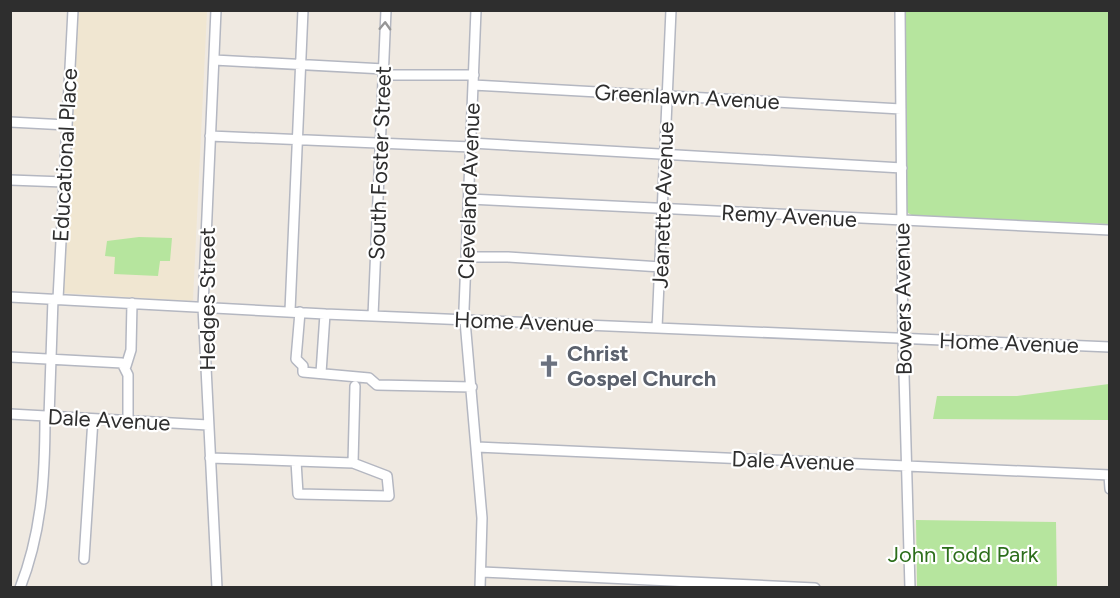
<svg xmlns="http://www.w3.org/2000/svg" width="1120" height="598" font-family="Figtree,sans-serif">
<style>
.education{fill:#f0e6d1}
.green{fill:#b6e59e}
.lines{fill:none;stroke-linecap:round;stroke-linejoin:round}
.minor-casing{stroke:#b4b7c1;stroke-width:12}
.minor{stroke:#fff;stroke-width:9}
.oneway{stroke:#969696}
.labels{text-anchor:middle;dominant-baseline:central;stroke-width:4.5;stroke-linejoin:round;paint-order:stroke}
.street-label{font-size:22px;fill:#2e2e2e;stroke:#fff}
.worship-label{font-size:22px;font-weight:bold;fill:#5b616d;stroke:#fff;text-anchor:start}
.park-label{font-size:22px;fill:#2c6e1b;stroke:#fff}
</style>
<rect width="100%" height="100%" fill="#efe9e1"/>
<!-- education -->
<path class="education" d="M 78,11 L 207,11 L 193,300 L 190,301 L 62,293 L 69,222 Z"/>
<!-- green -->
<path class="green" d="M 907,10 L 1109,11 L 1109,224 L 913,216 L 905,211 L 904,15 Z
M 139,237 L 172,238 L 170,261 L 160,261 L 158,276 L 114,274 L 115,257 L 105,256 L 107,241 Z
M 1109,384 L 1109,420 L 933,419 L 937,396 L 1017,396 Z
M 916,520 L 1056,522 L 1057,587 L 917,587 Z"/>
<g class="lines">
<!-- minor casing -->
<g class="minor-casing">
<path id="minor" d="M 216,10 L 203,307 L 217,588
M 476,10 L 464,309 L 482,518 L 480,588
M 900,10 L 903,339 L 910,588
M 214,60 L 384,69
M 383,75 L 474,75
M 473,85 L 901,109
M 10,122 L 67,125
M 210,136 L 471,147
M 471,143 L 902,168
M 10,180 L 64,182
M 469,199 L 1110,230
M 466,257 L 508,257 L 661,267
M 10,297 L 325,314 L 1110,347
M 58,299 L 73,10
M 290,311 L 303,10
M 300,312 L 296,359 L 303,366 L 303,372 L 369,378 L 377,385 L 472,387
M 373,316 L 386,10
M 657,328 L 671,10
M 10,357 L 122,363 L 128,375 L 128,421
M 126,366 L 131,350 L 132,303
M 321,373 L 325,314
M 10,414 L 208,425
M 49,417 L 53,299
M 477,447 L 1110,475
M 210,458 L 353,463 L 387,476 L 389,496 L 298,494 L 296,461
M 353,463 L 355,386
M 1109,475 L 1110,489
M 84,559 L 93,419
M 482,572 L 815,588
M 20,588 C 42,532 45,476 45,417"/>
</g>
<!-- minor -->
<use href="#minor" class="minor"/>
</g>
<!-- one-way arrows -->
<defs><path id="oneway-chevron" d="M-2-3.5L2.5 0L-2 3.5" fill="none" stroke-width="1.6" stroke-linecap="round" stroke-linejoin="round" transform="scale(1.5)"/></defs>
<use class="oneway" href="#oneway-chevron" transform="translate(385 26) rotate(-88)"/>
<!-- icons -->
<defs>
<g id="church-bare" transform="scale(1.8)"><path d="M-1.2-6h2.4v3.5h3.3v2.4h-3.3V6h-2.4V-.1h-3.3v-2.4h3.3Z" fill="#6b7280" stroke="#fff" stroke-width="2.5" paint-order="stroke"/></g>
</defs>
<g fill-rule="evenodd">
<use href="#church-bare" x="549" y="366"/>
</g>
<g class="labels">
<!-- street labels -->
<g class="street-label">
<text transform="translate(687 97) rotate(3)">Greenlawn Avenue</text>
<text transform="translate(65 155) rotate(-87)">Educational Place</text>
<text transform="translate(380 163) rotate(-88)">South Foster Street</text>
<text transform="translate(469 191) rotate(-88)">Cleveland Avenue</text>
<text transform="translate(663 205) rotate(-88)">Jeanette Avenue</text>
<text transform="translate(789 216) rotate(3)">Remy Avenue</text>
<text transform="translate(207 299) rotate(-90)">Hedges Street</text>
<text transform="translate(903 299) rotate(-91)">Bowers Avenue</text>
<text transform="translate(524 322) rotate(2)">Home Avenue</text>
<text transform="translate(1009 343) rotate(2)">Home Avenue</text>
<text transform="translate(109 420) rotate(3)">Dale Avenue</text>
<text transform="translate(793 461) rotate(2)">Dale Avenue</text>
</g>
<!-- worship labels -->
<g class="worship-label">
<text x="567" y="353">Christ<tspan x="567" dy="25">Gospel Church</tspan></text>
</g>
<!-- park labels -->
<g class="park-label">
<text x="963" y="554">John Todd Park</text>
</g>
</g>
<!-- border -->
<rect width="1120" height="598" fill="none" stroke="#2e2e2e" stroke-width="24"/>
</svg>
